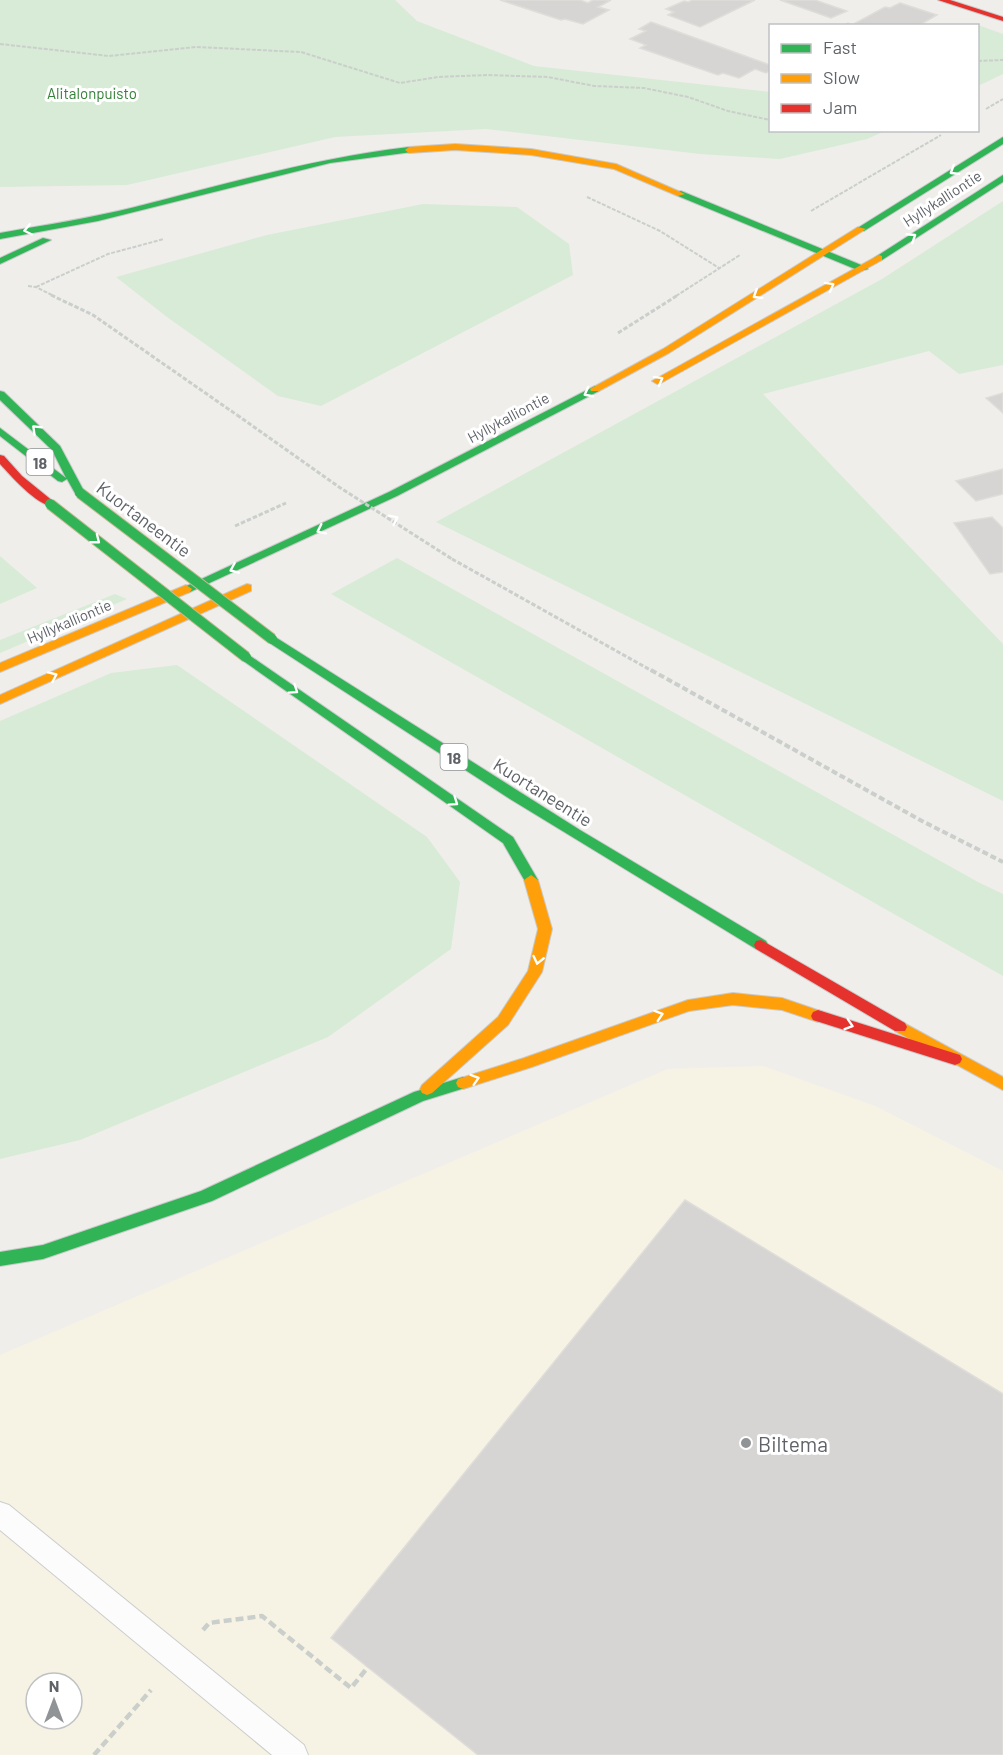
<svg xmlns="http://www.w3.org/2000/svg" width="1003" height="1755" font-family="Barlow,sans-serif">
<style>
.commercial{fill:#f7f3e4;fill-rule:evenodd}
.green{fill:#d8ebd6}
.building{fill:#d6d5d3;stroke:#deddd9;stroke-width:1.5}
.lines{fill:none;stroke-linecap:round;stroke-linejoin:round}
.lane-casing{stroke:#cbcccc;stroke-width:2}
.fast-casing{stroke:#cacacb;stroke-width:2}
.slow-casing{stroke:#cacacb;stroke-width:2}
.jam-casing{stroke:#cacacb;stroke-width:2}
.path-far3{stroke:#cacfcc;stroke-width:2;stroke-dasharray:4 1.5;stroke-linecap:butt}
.path-far2{stroke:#cacfcc;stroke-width:3;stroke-dasharray:4.5 2;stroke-linecap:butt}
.path-far1{stroke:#cacfcc;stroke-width:4;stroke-dasharray:6 3;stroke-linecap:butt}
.path{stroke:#cacfcc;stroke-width:4.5;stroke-dasharray:8 4;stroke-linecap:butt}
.lane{fill:#fdfcfc;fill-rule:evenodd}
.fast{fill:#30b455;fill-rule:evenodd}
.slow{fill:#ff9f0a;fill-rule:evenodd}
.jam{fill:#e5322d;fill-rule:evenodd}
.fast-bridge-casing{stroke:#c8b996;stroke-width:12;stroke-linecap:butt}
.path-bridge{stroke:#cacfcc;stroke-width:3;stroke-dasharray:4.5 2;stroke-linecap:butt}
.fast-bridge{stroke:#30b455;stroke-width:10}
.oneway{stroke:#fff}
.poi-dot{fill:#919496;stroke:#fff;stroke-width:2}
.labels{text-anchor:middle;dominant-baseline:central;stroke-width:6;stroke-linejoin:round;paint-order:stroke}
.far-park-label{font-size:15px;fill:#348238;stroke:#fff}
.far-street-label{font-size:15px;fill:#5f6368;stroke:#fff}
.shield{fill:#fff;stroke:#8f9295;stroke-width:1.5}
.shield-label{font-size:16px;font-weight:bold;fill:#5f6368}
.street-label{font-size:18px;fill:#5f6368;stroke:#fff}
.near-poi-label{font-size:21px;fill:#5f6368;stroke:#fff;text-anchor:start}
</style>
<rect width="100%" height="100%" fill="#efeeea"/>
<!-- commercial -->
<path class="commercial" d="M 763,1066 L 875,1106 L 1003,1171 L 1003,1755 L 0,1755 L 0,1355 L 668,1069 ZM 36,1683 L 72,1683 L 72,1719 L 36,1719 Z"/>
<!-- green -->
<path class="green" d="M 0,0 L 395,0 L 417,21 L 534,66 L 770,92 L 770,130 L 885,131 L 867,139 L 780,159 L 700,154 L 486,129 L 335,137 L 127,185 L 0,187 Z
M 975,24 L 1003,34 L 1003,74 L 978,86 L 978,26 L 973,25 Z
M 1003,201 L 1003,365 L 959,374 L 929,351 L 763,394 L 1003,644 L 1003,801 L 436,522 L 882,279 Z
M 423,204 L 517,207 L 569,244 L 573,275 L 321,406 L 278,396 L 167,317 L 116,277 L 267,235 Z
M 0,556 L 37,588 L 0,604 Z
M 397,558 L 978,882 L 1003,894 L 1003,976 L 331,594 Z
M 115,594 L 127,599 L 0,653 L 0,640 Z
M 177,665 L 427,837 L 460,882 L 451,949 L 328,1037 L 80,1140 L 0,1159 L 0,721 L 111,673 Z"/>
<!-- building -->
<path class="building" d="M 500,0 L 580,0 L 588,3 L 593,0 L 611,0 L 598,7 L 609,10 L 583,24 L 565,19 L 561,20 Z
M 693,0 L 755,0 L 700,27 L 668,15 L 674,12 L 666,9 L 684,1 L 688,2 Z
M 780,0 L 815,0 L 847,11 L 831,18 Z
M 900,3 L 937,15 L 918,26 L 843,26 L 848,23 L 852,25 L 885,7 L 890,8 Z
M 651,22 L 770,65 L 770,70 L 766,73 L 755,69 L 739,78 L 723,73 L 718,75 L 640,48 L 646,45 L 630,39 L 646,31 L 639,29 Z
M 1003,393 L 1003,413 L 986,398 Z
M 1003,469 L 1003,494 L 976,501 L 956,481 Z
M 992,517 L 1003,528 L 1003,572 L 990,574 L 954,523 Z
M 685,1200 L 1003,1394 L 1003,1755 L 478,1755 L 331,1638 Z"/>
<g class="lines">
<!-- lane casing -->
<g class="lane-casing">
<path id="lane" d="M 0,1502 L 9,1505 L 304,1745 L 308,1755 L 272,1755 L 0,1530 Z"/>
</g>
<!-- fast casing -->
<g class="fast-casing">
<path id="fast" d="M 1003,137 L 1003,144 L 864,231 L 856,229 Z
M 409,147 L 412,148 L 412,152 L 330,163 L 98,221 L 0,239 L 0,233 C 45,225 91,218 135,207 C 226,184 315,158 409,147 Z
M 1003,175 L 1003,182 L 882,260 L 874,258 Z
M 681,191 L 866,267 L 868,269 L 860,271 L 678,196 L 678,192 Z
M 43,238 L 51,240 L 0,264 L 0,258 Z
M 595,386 L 599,387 L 599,391 L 397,496 L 190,592 L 186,593 L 180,589 L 389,492 Z
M 0,391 L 4,392 L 60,446 L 85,493 L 84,495 L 76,495 L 67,479 L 62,482 L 58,481 L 0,436 L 0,428 L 66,478 L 52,450 L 0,400 Z
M 272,635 L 580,830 L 766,941 L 768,945 L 766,949 L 756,949 L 510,799 L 268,642 L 266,639 L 268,636 Z
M 246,653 L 513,837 L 538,880 L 536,883 L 526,883 L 503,843 L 242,660 L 240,657 Z
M 463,1077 L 468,1079 L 470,1083 L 468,1087 L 423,1101 L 212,1201 L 43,1259 L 0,1266 L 0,1252 L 43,1245 L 201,1191 L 414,1092 Z"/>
</g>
<!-- slow casing -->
<g class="slow-casing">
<path id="slow" d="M 455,144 L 531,149 L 616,164 L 685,194 L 678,196 L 614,169 L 531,155 L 455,150 L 409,153 L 405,150 L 409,147 Z
M 858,227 L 866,229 L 669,353 L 599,391 L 591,391 L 590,389 L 663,349 Z
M 879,255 L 882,256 L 882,260 L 661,383 L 657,384 L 652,381 Z
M 247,584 L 251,585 L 251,591 L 0,704 L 0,695 Z
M 186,585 L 192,589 L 190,592 L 0,672 L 0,663 Z
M 531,875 L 538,880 L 552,929 L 542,972 L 508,1025 L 432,1093 L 427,1095 L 422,1093 L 420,1089 L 422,1085 L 498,1017 L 528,971 L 538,929 L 524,880 Z
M 733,993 L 782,998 L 823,1012 L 825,1016 L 823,1020 L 818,1022 L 782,1010 L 733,1005 L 689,1011 L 532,1067 L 463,1089 L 458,1087 L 456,1083 L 458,1079 L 524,1058 L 688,1000 Z
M 900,1021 L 1003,1077 L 1003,1090 L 895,1031 L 893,1027 L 895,1023 Z"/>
</g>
<!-- jam casing -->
<g class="jam-casing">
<path id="jam" d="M 938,0 L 950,0 L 1003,17 L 1003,21 Z
M 0,455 L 4,456 L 22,476 L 54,502 L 54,506 C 39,508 10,475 0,464 Z
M 761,940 L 905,1023 L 907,1027 L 905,1031 L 895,1031 L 756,949 L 754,945 L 756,941 Z
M 818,1010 L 960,1055 L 962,1059 L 960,1063 L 955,1065 L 813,1020 L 811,1016 L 813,1012 Z"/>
</g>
<!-- path-far3 -->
<path class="path-far3" d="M 0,44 L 109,56 L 196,47 L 301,52 L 400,83 L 438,77 L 487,75 L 548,77 L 594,86 L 644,88 L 688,97 L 728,111 L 770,120
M 978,61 L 1003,60
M 986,109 L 1003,99
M 587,197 L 660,231 L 719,268
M 811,211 L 941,135
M 28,286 L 36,287 L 54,296
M 36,287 L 108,254 L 164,239
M 676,296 L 740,255"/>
<!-- path-far2 -->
<path class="path-far2" d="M 51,295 L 93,315 L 237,415
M 618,333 L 678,295
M 235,526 L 286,503
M 452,559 L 654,672"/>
<!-- path-far1 -->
<path class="path-far1" d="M 651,670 L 922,821 L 1003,862"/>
<!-- path -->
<path class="path" d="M 203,1630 L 209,1623 L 262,1616 L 351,1688 L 368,1667
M 94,1755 L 151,1690"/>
<!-- lane -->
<use href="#lane" class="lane"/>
<!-- fast -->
<use href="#fast" class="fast"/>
<!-- slow -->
<use href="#slow" class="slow"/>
<!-- jam -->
<use href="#jam" class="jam"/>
<!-- fast-bridge casing -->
<g class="fast-bridge-casing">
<path id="fast-bridge" d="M 80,493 L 272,639
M 50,504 L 246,657"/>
</g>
<!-- path-bridge -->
<path class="path-bridge" d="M 237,415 L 339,487 L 452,559"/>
<!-- fast-bridge -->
<use href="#fast-bridge" class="fast-bridge"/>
</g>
<!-- one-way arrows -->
<defs><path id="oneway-chevron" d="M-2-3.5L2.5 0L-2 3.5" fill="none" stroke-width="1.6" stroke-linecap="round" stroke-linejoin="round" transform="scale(1.5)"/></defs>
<g class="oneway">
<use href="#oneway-chevron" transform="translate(954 171) rotate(148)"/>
<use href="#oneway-chevron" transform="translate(28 230) rotate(168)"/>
<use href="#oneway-chevron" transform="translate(912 237) rotate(-33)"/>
<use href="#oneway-chevron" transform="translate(830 286) rotate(-29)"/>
<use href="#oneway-chevron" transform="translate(757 295) rotate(148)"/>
<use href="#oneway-chevron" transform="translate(659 380) rotate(-29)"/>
<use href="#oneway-chevron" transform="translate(588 393) rotate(152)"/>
<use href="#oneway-chevron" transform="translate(36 429) rotate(-136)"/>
<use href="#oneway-chevron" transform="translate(394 519) rotate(-26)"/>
<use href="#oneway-chevron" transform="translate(321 530) rotate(154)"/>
<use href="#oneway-chevron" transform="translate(96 540) rotate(38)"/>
<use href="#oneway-chevron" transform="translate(234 569) rotate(157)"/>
<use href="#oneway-chevron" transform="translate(53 676) rotate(-24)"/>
<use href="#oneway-chevron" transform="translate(294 690) rotate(35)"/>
<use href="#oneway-chevron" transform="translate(454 802) rotate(35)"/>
<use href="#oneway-chevron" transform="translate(538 960) rotate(103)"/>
<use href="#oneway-chevron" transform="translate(659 1015) rotate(-18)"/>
<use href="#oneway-chevron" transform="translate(849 1025) rotate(18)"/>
<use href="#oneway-chevron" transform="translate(475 1079) rotate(-17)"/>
</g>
<!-- markers -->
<circle class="poi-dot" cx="746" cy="1443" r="6"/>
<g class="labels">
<!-- far-park labels -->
<g class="far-park-label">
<text x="92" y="93">Alitalonpuisto</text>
</g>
<!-- far-street labels -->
<g class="far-street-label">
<text transform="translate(942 198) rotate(-33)">Hyllykalliontie</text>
<text transform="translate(508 417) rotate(-28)">Hyllykalliontie</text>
<text transform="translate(69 621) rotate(-23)">Hyllykalliontie</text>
</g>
<!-- shield labels -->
<g class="shield">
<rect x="26.5" y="449" width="27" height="26" rx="4.5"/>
<rect x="440.5" y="744" width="27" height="26" rx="4.5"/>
</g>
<g class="shield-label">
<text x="40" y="462">18</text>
<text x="454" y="757">18</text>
</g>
<!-- street labels -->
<g class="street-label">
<text transform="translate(144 519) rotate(37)">Kuortaneentie</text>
<text transform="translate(543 792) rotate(32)">Kuortaneentie</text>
</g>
<!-- near-poi labels -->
<g class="near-poi-label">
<text x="758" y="1443">Biltema</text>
</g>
</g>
<!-- legend -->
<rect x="769" y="24" width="210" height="108" fill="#ffffff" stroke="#bfc1c3" stroke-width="1.5"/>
<rect x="781" y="44" width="30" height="9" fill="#30b455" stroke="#bfc1c3" stroke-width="1.5"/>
<text x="823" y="54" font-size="18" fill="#5f6368">Fast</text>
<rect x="781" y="74" width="30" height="9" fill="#ff9f0a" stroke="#bfc1c3" stroke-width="1.5"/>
<text x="823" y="84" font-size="18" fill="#5f6368">Slow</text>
<rect x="781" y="104" width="30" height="9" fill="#e5322d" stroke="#bfc1c3" stroke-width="1.5"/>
<text x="823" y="114" font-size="18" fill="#5f6368">Jam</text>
<!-- north arrow -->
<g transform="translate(54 1701)"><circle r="28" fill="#ffffff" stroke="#bfc1c3" stroke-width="1.5"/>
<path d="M0-4.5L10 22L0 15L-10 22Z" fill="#919496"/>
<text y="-9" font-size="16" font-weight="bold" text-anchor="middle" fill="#5f6368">N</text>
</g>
</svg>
